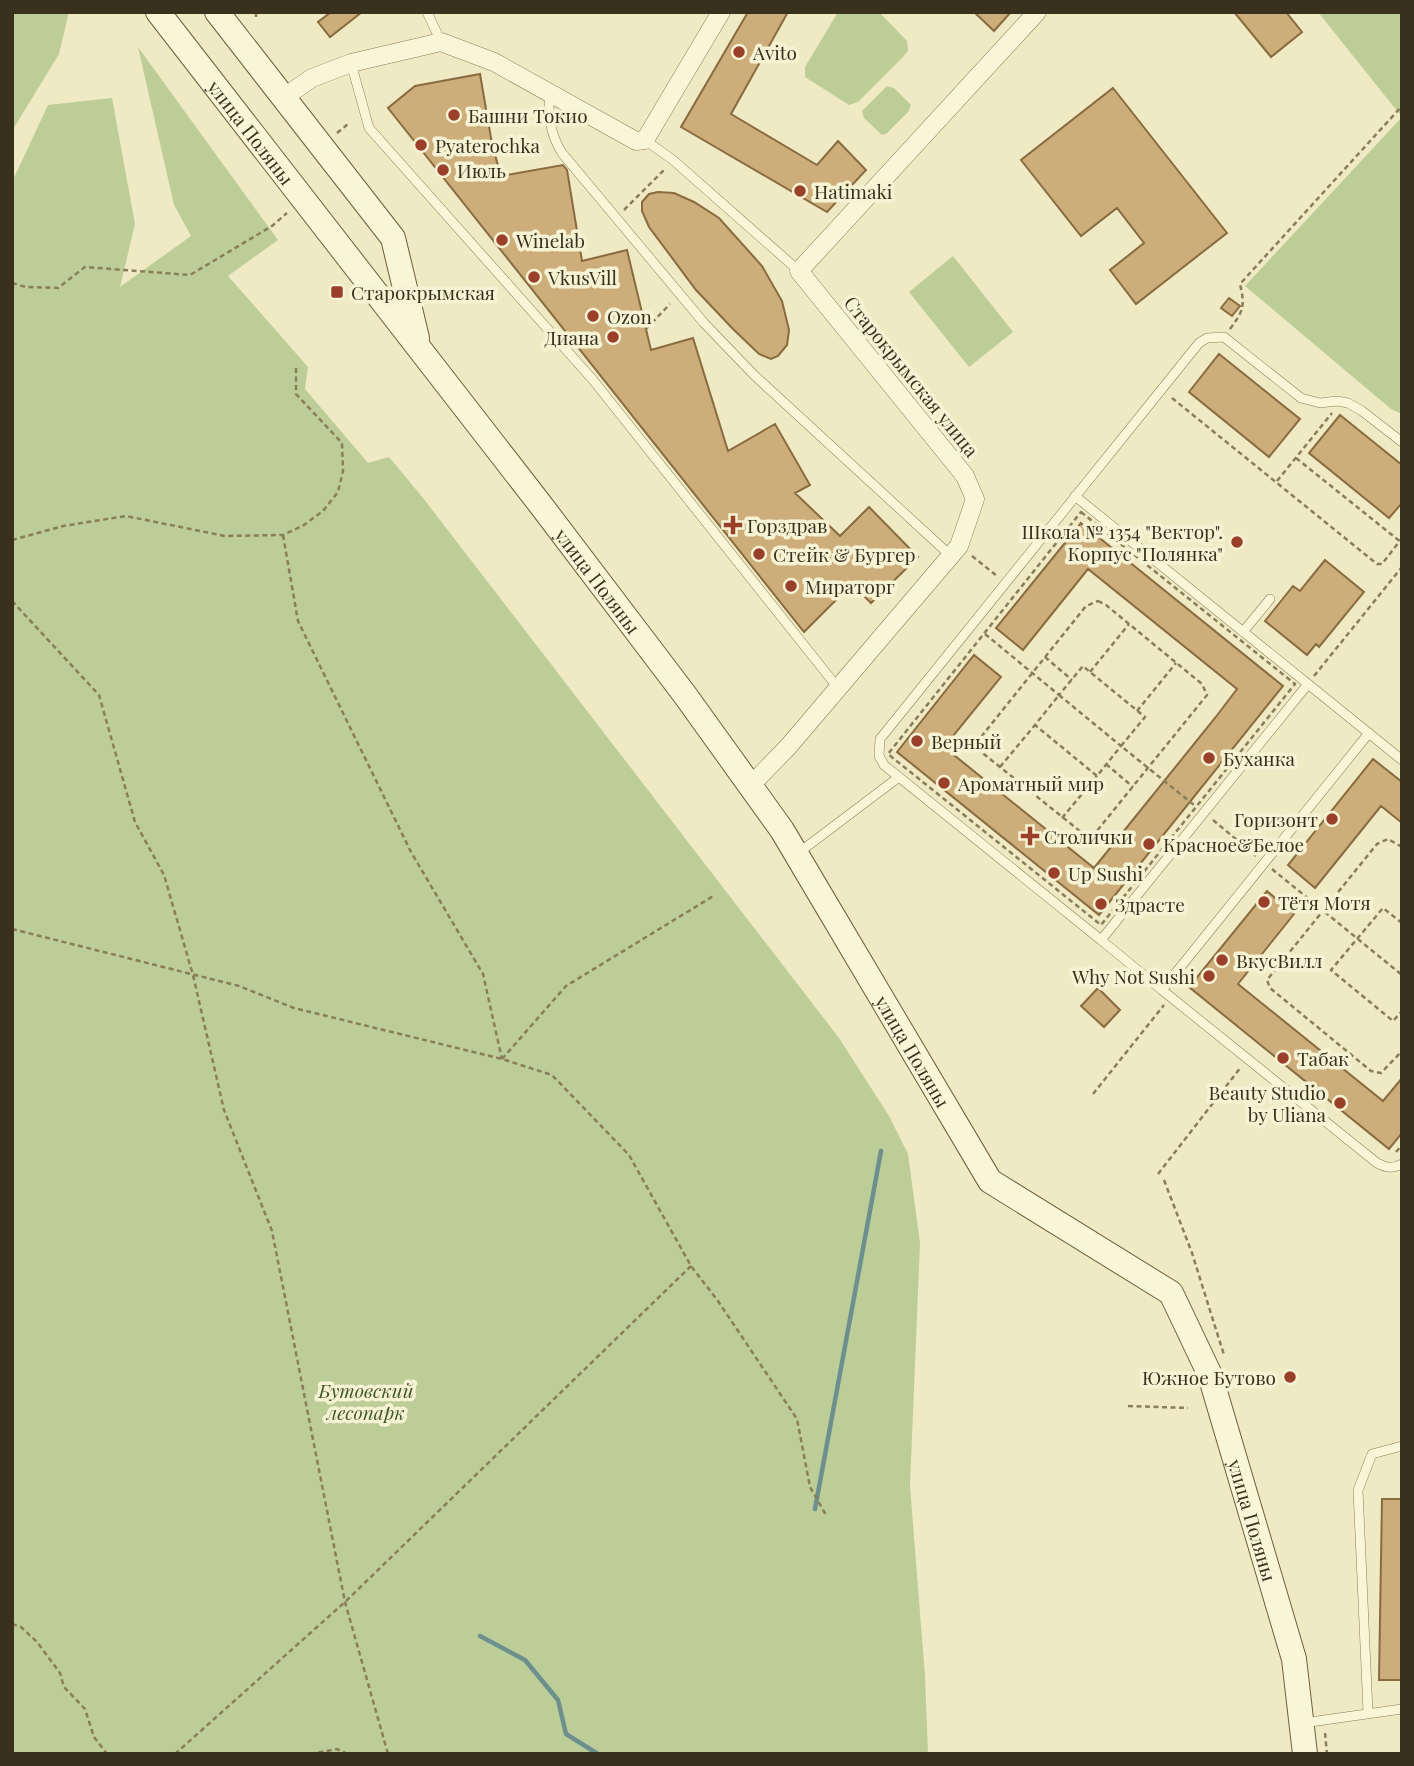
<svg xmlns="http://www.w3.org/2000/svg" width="1414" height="1766" font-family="'Playfair Display',serif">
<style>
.green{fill:#bccd98}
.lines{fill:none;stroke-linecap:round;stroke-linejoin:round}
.stream{stroke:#6d908e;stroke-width:4.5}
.building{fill:#cdad7a;stroke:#896b40;stroke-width:2}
.service-casing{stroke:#8a7d5a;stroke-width:10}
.minor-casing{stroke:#8a7d5a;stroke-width:19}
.secondary-casing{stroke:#6b5e3d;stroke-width:26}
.path{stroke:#8a7d5a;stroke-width:2.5;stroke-dasharray:5 3.5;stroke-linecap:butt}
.service{stroke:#f9f6d8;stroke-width:9}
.minor{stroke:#f9f6d8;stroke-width:18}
.secondary{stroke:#f9f6d8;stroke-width:24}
.poi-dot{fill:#993f2a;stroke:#f6f3d4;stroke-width:2.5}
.labels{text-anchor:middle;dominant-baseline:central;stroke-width:7;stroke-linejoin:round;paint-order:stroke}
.poi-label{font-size:19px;fill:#39311e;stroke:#f6f3d4;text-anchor:start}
.street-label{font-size:19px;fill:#39311e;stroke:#f6f3d4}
.park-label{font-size:19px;font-style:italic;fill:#405625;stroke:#f6f3d4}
</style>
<rect width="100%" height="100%" fill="#efeac4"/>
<!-- green -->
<path class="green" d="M 12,12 L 69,12 L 59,54 L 12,131 Z
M 838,12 L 879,12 L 907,41 L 908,51 L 903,57 L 858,102 L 849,105 L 805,77 L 805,67 Z
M 1318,12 L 1402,12 L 1402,414 L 1391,409 L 1245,286 L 1402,117 Z
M 138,47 L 278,240 L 228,276 L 308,367 L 305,389 L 368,463 L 389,457 L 423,498 L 839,1038 L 889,1116 L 908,1154 L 920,1243 L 910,1486 L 925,1676 L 928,1754 L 12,1754 L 12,182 L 48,105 L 112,98 L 135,224 L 120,287 L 191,236 L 174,205 Z
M 887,86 L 894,88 L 911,105 L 908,112 L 886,134 L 882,135 L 864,118 L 862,111 Z
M 953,256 L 1013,332 L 969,367 L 909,292 Z"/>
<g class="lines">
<!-- stream -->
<path class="stream" d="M 815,1509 L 881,1151
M 480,1636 L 525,1660 L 558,1700 L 566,1734 L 598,1754"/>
</g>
<!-- building -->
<path class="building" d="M 331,12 L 362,12 L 330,37 L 318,22 Z
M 748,12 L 788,12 L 731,114 L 817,165 L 838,141 L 866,170 L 827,212 L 681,127 Z
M 974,12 L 1011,12 L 994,31 Z
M 1234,12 L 1286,12 L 1302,32 L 1271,57 Z
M 480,74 L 492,144 L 501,176 L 563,165 L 567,170 L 582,261 L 627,250 L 651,350 L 693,338 L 728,451 L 775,424 L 810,485 L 795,493 L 840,536 L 869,507 L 918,557 L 871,603 L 852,584 L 804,632 L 388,108 L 415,86 Z
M 1113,88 L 1227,233 L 1136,304 L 1110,270 L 1144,243 L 1117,208 L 1081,236 L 1021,160 Z
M 658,192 L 674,193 L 694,202 L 719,218 L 762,266 L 782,301 L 789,330 L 787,345 L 778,356 L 771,359 L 759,354 L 733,329 L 696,290 L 649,227 L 642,211 L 642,202 L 649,194 Z
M 1229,298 L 1240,306 L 1232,316 L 1221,308 Z
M 1219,354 L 1300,419 L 1269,457 L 1189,392 Z
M 1340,415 L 1402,465 L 1402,503 L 1389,518 L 1309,453 Z
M 1081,523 L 1283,686 L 1099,915 L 897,752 L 974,655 L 1001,677 L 944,747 L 1094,868 L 1215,718 L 1237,689 L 1088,569 L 1023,650 L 996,628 Z
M 1325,560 L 1364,592 L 1319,647 L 1316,644 L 1307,655 L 1265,621 L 1293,586 L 1300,591 Z
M 1373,759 L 1402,782 L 1402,823 L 1381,806 L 1315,888 L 1288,865 Z
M 1267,891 L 1294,914 L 1238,984 L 1383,1101 L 1402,1078 L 1402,1133 L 1389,1149 L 1189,987 Z
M 1098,988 L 1120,1010 L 1104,1027 L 1081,1006 Z
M 1382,1499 L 1402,1499 L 1402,1680 L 1379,1680 Z"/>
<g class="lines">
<!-- service casing -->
<g class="service-casing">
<path id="service" d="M 427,12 L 441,42
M 351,63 L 369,128 L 593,380 L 838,688
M 550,93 C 547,114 551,136 562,153 L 704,323 L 754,375 L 951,556
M 645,140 L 673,160 L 799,271
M 1075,496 L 1308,684 L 1101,940 L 884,765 L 879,756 L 880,739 L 1199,343 L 1207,338 L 1224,337 L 1301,398 L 1320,403 L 1337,401 L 1348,403 L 1362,411 L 1402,442
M 1243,632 L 1270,599
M 1308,684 L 1402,760
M 1369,733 L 1162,990 L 1377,1163 C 1387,1168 1392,1169 1402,1164
M 797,854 L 899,777
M 1101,940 L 1162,990
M 1368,1712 L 1358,1490 L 1372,1454 L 1402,1446
M 1303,1723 L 1402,1709"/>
</g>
<!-- minor casing -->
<g class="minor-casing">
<path id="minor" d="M 283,98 L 312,78 L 351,63 L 441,42 L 494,62 L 636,141 L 645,140 L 721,12
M 750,786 L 788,747 L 959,546 L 975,499 L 965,476 L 799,271 L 1037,12"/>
</g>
<!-- secondary casing -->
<g class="secondary-casing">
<g id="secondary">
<path id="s1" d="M 158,12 L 540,504 L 685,695 L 782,830 L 990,1181 L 1171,1293 L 1210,1375 L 1294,1659 L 1305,1754"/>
<path d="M 217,12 L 393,238 L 417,338"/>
</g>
</g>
<!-- path -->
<path class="path" d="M 256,12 L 256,18
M 337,133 L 348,124
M 624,210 L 664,170
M 12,283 L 26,287 L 58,288 L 85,267 L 190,275 L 272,226 L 287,213
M 646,329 L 670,304
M 1230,329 C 1244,310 1245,306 1240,284 L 1402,106
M 1172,398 L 1377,564 L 1382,564 L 1402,538
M 1296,458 L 1402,543
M 1277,481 L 1332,413
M 1081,512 L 1295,684 L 1101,925 L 888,754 Z
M 283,535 L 298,621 L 411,852 L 483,974 L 502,1059
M 12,540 L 63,526 L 126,516 L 225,536 L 283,535 L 304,525 L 323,511 L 338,492 L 343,471 L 342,443 L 296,394 L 296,365
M 972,556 L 997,576
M 12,601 L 99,695 L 135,822 L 164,875 L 193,975 L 224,1110 L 272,1231 L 345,1602 L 388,1754
M 1098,601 L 1106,605 L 1202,684 L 1207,695 L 1096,832 L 1086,836 L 980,751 L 977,742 L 1086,606 Z
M 985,634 L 1059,695 L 1083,666 L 1090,672 L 1145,717 L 1121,746 L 1194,805
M 1045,657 L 1072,680
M 1090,672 L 1129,624
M 1314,676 L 1402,567
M 1059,695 L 1121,746 L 1097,776 L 1035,725 Z
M 1137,711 L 1176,663
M 1106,764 L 1133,787
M 1000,767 L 1035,725
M 1062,818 L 1097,776
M 1213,820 L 1256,856
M 1402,847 L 1388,839 L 1377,844 L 1267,980 L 1270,988 L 1371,1071 L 1381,1073 L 1402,1051
M 1272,869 L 1402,975
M 1402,923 L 1383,908 L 1331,970 L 1393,1021 L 1402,1011
M 12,929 L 239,986 L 294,1008 L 502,1059 L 552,1075 L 629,1155 L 691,1266 L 718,1301 L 797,1419 L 810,1487 L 826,1515
M 502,1059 L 566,986 L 715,895
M 1093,1094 L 1164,1005
M 1396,1152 L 1402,1145
M 1158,1174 L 1241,1067
M 1164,1180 L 1192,1253 L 1224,1355
M 1128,1406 L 1188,1408
M 12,1624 L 21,1627 L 37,1642 L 60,1673 L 64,1687 L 85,1709 L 94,1737 L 107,1754
M 1325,1733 L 1327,1754
M 175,1754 L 345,1602 L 691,1266
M 310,1754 L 337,1749 L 348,1754"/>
<!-- service -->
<use href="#service" class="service"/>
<!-- minor -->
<use href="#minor" class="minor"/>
<!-- secondary -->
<use href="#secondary" class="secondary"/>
</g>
<!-- markers -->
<g class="poi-dot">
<circle cx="739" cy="52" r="7"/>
<circle cx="454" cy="115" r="7"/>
<circle cx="421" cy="145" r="7"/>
<circle cx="443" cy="170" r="7"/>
<circle cx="800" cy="191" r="7"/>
<circle cx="502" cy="240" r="7"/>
<circle cx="534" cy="277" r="7"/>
<rect x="330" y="285" width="14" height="14" rx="3.5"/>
<circle cx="593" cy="316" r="7"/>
<circle cx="613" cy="337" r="7"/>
<path d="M729.5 514.5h7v7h7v7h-7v7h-7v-7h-7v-7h7z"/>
<circle cx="1237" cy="542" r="7"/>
<circle cx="759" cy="554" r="7"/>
<circle cx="791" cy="586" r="7"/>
<circle cx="917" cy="741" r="7"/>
<circle cx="1209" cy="758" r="7"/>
<circle cx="944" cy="783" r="7"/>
<circle cx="1332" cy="819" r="7"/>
<path d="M1026.5 825.5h7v7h7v7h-7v7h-7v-7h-7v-7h7z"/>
<circle cx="1149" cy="844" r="7"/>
<circle cx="1054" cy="873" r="7"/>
<circle cx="1264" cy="902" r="7"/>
<circle cx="1101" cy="904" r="7"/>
<circle cx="1222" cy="960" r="7"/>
<circle cx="1209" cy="976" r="7"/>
<circle cx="1283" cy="1058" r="7"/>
<circle cx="1340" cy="1103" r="7"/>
<circle cx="1290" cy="1377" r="7"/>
</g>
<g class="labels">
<!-- poi labels -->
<g class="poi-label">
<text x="753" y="52">Avito</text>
<text x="468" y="115">Башни Токио</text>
<text x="435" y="145">Pyaterochka</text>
<text x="457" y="170">Июль</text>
<text x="814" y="191">Hatimaki</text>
<text x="516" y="240">Winelab</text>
<text x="548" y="277">VkusVill</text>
<text x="351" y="292">Старокрымская</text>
<text x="607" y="316">Ozon</text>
<text x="599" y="337" text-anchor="end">Диана</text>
<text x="747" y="525">Горздрав</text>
<text x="1223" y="531" text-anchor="end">Школа № 1354 "Вектор".<tspan x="1223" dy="22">Корпус "Полянка"</tspan></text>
<text x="773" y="554">Стейк &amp; Бургер</text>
<text x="805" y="586">Мираторг</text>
<text x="931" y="741">Верный</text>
<text x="1223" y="758">Буханка</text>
<text x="958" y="783">Ароматный мир</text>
<text x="1318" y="819" text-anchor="end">Горизонт</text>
<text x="1044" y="836">Столички</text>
<text x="1163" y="844">Красное&amp;Белое</text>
<text x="1068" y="873">Up Sushi</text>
<text x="1278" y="902">Тётя Мотя</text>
<text x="1115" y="904">Здрасте</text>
<text x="1236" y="960">ВкусВилл</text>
<text x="1195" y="976" text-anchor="end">Why Not Sushi</text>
<text x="1297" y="1058">Табак</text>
<text x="1326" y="1092" text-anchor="end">Beauty Studio<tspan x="1326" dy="22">by Uliana</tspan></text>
<text x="1276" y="1377" text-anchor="end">Южное Бутово</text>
</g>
<!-- street labels -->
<g class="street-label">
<text stroke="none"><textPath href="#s1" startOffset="152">улица Поляны</textPath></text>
<text transform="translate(912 376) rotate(51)">Старокрымская улица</text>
<text stroke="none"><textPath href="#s1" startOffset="719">улица Поляны</textPath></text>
<text stroke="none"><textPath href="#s1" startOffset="1286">улица Поляны</textPath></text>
<text stroke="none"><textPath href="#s1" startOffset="1892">улица Поляны</textPath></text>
</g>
<!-- park labels -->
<g class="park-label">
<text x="366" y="1390">Бутовский<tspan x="366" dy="22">лесопарк</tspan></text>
</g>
</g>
<!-- border -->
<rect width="1414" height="1766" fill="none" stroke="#39311e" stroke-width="28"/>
</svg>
